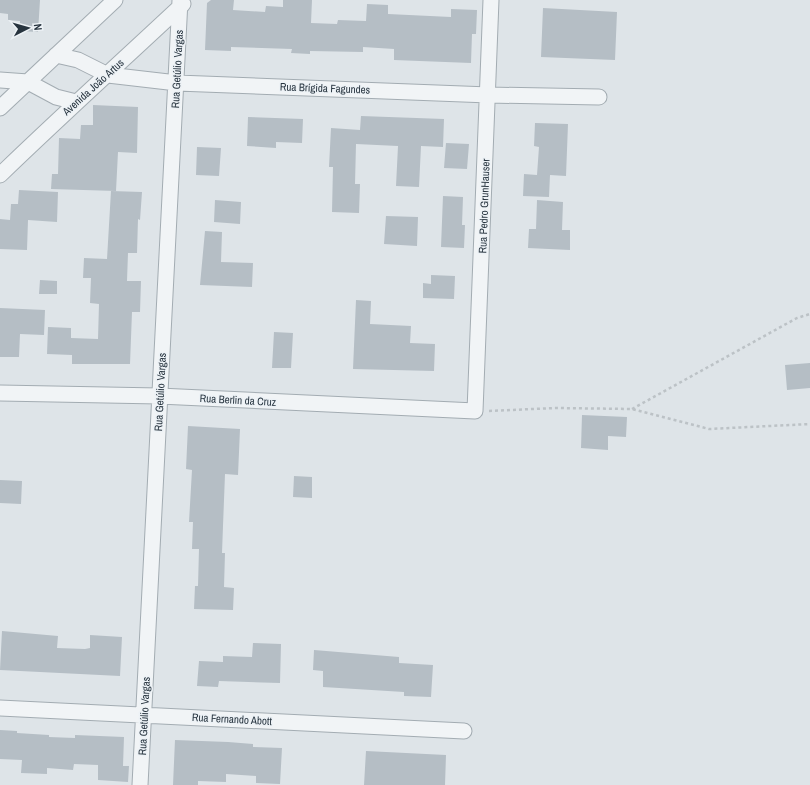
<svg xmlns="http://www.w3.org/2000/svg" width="810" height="785" font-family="'Archivo Narrow',sans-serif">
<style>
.building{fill:#b5bec5}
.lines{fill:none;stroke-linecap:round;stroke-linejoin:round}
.minor-casing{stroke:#a3acb2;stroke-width:17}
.path{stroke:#bcc2c6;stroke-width:2.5;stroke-dasharray:3 3;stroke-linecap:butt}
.minor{stroke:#f1f4f6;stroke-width:15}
.labels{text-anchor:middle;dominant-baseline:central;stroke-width:3;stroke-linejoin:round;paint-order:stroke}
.street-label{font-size:11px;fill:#27343f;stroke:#edf2f6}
</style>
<rect width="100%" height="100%" fill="#dee4e8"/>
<!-- building -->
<path class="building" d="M 0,0 L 40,0 L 38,32 L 20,31 L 20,21 L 8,20 L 8,14 L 0,13 Z
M 211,0 L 234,0 L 233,10 L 265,12 L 266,6 L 283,7 L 283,0 L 312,0 L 311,23 L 337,24 L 338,20 L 366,21 L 367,4 L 388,5 L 388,14 L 451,17 L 451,9 L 477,10 L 476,34 L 472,34 L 471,63 L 394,60 L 394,49 L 363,47 L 363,52 L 310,51 L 310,54 L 291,53 L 292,49 L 231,47 L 231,51 L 205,50 L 207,3 Z
M 543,8 L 617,12 L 615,60 L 541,57 Z
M 93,105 L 138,107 L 137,153 L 118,152 L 116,191 L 51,189 L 52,174 L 58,174 L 59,138 L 80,139 L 81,125 L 93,125 Z
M 361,116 L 444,119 L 443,147 L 421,146 L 419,187 L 396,186 L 398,146 L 356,144 L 355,184 L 360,184 L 359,213 L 332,212 L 333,167 L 329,167 L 331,128 L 360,130 Z
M 248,117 L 303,119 L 302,143 L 276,142 L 276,148 L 247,146 Z
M 535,123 L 568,124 L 566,176 L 550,175 L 549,197 L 523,196 L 524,174 L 537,175 L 539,147 L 534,146 Z
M 446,143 L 469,144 L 467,169 L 444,168 Z
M 197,147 L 221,148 L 219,176 L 196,175 Z
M 19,190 L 58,192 L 57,222 L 28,220 L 27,250 L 0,249 L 0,219 L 10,220 L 11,204 L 18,204 Z
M 111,191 L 142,192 L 140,220 L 138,219 L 137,253 L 128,253 L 127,281 L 141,281 L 140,312 L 132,312 L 130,364 L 72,364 L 72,355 L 47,354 L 48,327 L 71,328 L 71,338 L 98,339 L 99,304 L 90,303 L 91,278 L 83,278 L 84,258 L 107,259 Z
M 443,196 L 463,197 L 462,225 L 465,225 L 464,248 L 441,247 Z
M 215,200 L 241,202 L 240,224 L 214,222 Z
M 537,200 L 563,202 L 562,230 L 570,230 L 570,250 L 528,248 L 529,229 L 536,229 Z
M 386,216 L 418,217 L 417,246 L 384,244 Z
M 205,231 L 222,232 L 221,262 L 253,263 L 252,287 L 200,285 Z
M 431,275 L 455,276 L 454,299 L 423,298 L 423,283 L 431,284 Z
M 40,280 L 57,281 L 57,294 L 39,294 Z
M 356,300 L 371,301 L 370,324 L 411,326 L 410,343 L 435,344 L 434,371 L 353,369 Z
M 0,308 L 45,310 L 44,335 L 20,334 L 19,357 L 0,357 Z
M 274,332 L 293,333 L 291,368 L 272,368 Z
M 810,363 L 810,388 L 787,390 L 785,365 Z
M 582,415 L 627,417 L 626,437 L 608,436 L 608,450 L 581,448 Z
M 188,426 L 240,429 L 238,475 L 225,474 L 223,526 L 222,553 L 225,553 L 224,587 L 234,588 L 233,610 L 194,609 L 195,586 L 198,586 L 199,549 L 192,549 L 193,522 L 189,522 L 192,470 L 186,469 Z
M 294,476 L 312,477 L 312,498 L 293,497 Z
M 0,480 L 22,481 L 21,504 L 0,503 Z
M 2,631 L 58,636 L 57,648 L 85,649 L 90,648 L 90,635 L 122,637 L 120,676 L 0,670 Z
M 253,643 L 281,644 L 280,683 L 219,681 L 218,687 L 197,686 L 199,661 L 223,662 L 223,656 L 252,657 Z
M 314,650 L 399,657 L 399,663 L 433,665 L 431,697 L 404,696 L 404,692 L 323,687 L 323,671 L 313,670 Z
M 0,730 L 17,731 L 17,733 L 49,735 L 49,737 L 75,738 L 75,735 L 124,737 L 123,766 L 129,766 L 128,782 L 98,780 L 98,765 L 74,764 L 73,770 L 47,768 L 47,774 L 21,773 L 22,760 L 0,759 Z
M 175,740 L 228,742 L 253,744 L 253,747 L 282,748 L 280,784 L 256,783 L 256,776 L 226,774 L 226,782 L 198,781 L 198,785 L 173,785 Z
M 366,751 L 446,755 L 445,785 L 364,785 Z"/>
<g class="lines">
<!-- minor casing -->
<g class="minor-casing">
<path id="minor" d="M 56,55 L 78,60 L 108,75 L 177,83 L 489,95 L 599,97
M 0,80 L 28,82 L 56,97 L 76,102
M 0,108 L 115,0
M 0,175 C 60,117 122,61 183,4
M 0,393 L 159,396 L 475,411 L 491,0
M 0,708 L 464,731
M 140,785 L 180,0"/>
</g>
<!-- path -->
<path class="path" d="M 632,409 L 797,318 L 810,314
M 489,411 L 555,408 L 632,409 L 709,429 L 810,424"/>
<!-- minor -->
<use href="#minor" class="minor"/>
</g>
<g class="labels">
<!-- street labels -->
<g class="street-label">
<text transform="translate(177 69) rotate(-87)">Rua Getúlio Vargas</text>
<text transform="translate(93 87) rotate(-42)">Avenida João Artus</text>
<text transform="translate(325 88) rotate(2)">Rua Brígida Fagundes</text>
<text transform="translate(484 206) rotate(-88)">Rua Pedro GrunHauser</text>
<text transform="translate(160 392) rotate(-87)">Rua Getúlio Vargas</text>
<text transform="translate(238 400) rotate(3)">Rua Berlin da Cruz</text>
<text transform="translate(144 716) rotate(-87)">Rua Getúlio Vargas</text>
<text transform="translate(232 719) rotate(3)">Rua Fernando Abott</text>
</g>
</g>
<!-- north arrow -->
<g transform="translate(28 28) rotate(84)" stroke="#edf2f6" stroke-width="3" paint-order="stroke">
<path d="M0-3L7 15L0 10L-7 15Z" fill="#27343f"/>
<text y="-6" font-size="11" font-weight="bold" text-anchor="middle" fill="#27343f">N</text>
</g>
</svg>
